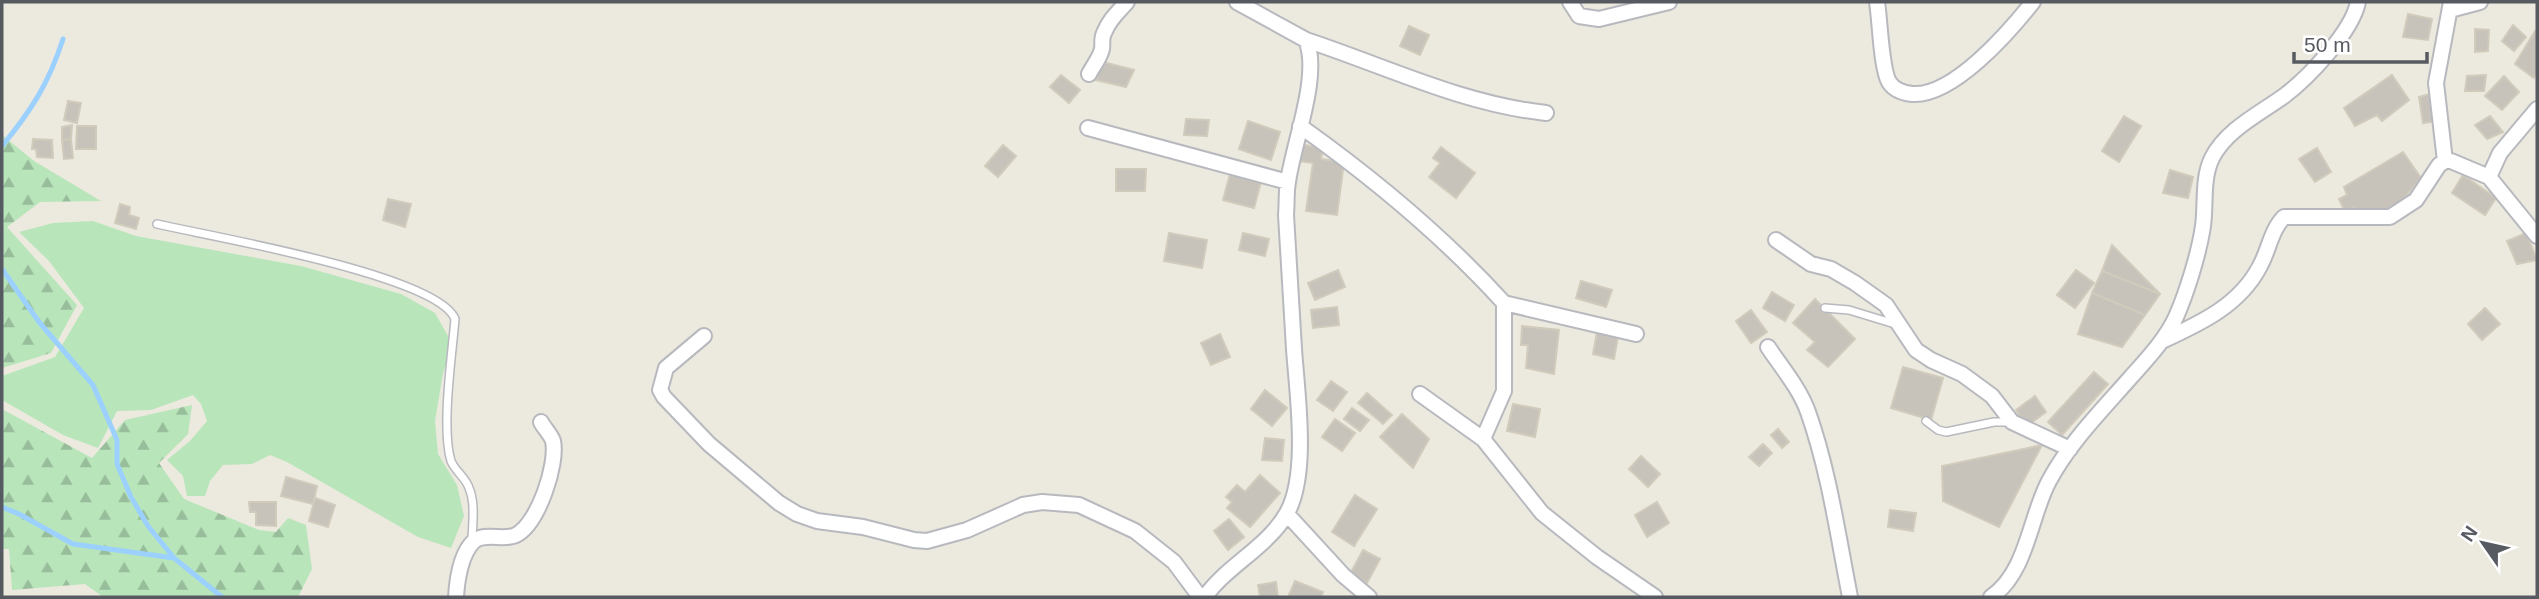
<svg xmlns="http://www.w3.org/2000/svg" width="2539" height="599" font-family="Arial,sans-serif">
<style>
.grass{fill:#b8e6ba}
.forest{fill:url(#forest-firs)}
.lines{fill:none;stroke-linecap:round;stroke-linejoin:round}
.stream{stroke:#9bd0ff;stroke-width:5}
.building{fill:#c7c3bb;stroke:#d1cbbc;stroke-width:2}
.lane-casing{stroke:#b7b9bf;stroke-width:10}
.street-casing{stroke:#b7b9bf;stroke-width:18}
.lane{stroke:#fff;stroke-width:7}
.street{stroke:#fff;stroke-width:14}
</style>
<defs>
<pattern id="forest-firs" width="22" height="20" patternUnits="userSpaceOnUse" patternTransform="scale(1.75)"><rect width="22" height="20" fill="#b8e6ba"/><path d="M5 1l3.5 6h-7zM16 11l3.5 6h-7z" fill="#98bd9b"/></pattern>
</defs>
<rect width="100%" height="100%" fill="#ece9de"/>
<!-- grass -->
<path class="grass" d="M 93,221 L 136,236 L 301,266 L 401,294 L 435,313 L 453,345 L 443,373 L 435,421 L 438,454 L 457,485 L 464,516 L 451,548 L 418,537 L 287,462 L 270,455 L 252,464 L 223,465 L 210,481 L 205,496 L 187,496 L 183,476 L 167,460 L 190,441 L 207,421 L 201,404 L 193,395 L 151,410 L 117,411 L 98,448 L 63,435 L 2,400 L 2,376 L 55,357 L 84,308 L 49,261 L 19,232 L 53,223 Z"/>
<!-- forest -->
<path class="forest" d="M 2,135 L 34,161 L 101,201 L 40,202 L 7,227 L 77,305 L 51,353 L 2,368 Z
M 192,405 L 188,434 L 159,463 L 184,499 L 259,530 L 276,532 L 288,518 L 306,525 L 312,569 L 298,597 L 103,597 L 85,584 L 12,590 L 9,549 L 2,549 L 2,409 L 92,458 L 125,420 Z"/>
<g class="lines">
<!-- stream -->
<path class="stream" d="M 2,146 C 31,111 49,83 63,39
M 2,269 L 39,322 L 93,385 L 117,440 L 117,464 L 131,497 L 148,526 L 174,558 L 222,597
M 2,507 L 19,514 L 73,544 L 174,558"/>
</g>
<!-- building -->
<path class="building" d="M 2408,14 L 2432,19 L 2428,40 L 2403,37 Z
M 2513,25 L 2526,37 L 2514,51 L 2502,41 Z
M 1409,26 L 1429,35 L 1420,55 L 1400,46 Z
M 2475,29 L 2489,30 L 2488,51 L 2475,52 Z
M 2535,31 L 2537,32 L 2537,73 L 2534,78 L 2515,64 Z
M 1103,62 L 1134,70 L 1126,87 L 1096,80 Z
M 1061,75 L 1080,90 L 1069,103 L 1050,87 Z
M 2392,75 L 2409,100 L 2382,121 L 2377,115 L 2355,126 L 2344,108 Z
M 2486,75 L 2484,91 L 2465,91 L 2467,76 Z
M 2504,76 L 2519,92 L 2502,110 L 2485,96 Z
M 2433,93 L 2437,121 L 2423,123 L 2419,97 Z
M 68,101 L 81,103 L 77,123 L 64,120 Z
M 2124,116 L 2141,126 L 2119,162 L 2102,151 Z
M 2490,116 L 2503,132 L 2487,139 L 2475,125 Z
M 1186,119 L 1209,120 L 1207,136 L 1184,135 Z
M 1248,121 L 1280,132 L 1271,160 L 1239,149 Z
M 72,125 L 71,139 L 62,140 L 62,127 Z
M 77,126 L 96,126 L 96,149 L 76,149 Z
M 33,139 L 52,140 L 53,158 L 37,157 L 36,149 L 32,149 Z
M 71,139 L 73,158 L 64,159 L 62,140 Z
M 1299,144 L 1323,148 L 1321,159 L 1344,162 L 1337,215 L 1306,211 L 1313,163 L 1297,161 Z
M 1003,145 L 1016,156 L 998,177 L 985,166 Z
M 1441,147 L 1475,173 L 1456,198 L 1429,177 L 1440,163 L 1433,158 Z
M 2317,148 L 2331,172 L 2315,182 L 2299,159 Z
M 2403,152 L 2421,178 L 2399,204 L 2374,217 L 2368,210 L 2357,212 L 2354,208 L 2344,210 L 2339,199 L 2347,195 L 2344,187 Z
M 1116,169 L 1146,169 L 1145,191 L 1116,191 Z
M 2170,170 L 2193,177 L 2188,198 L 2163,193 Z
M 1230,174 L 1261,182 L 1254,208 L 1223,200 Z
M 2463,175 L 2496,198 L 2485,215 L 2452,193 Z
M 388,199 L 411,204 L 405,227 L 383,220 Z
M 120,204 L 130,207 L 129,215 L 139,218 L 136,229 L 115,223 Z
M 1169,233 L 1207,240 L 1202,268 L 1164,261 Z
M 1243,233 L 1269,239 L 1265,256 L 1239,250 Z
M 2526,233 L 2537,260 L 2517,264 L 2507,241 Z
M 2112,245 L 2160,294 L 2102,271 Z
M 1338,270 L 1345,287 L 1315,300 L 1308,283 Z
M 2076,270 L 2094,283 L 2075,308 L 2057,295 Z
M 2102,271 L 2150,290 L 2160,294 L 2145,315 L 2092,293 Z
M 1581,281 L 1612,290 L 1606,307 L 1576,298 Z
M 1772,292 L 1794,305 L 1785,321 L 1763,308 Z
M 2092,293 L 2145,315 L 2122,347 L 2078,334 Z
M 1815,299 L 1855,339 L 1828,367 L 1807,350 L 1815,342 L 1793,323 Z
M 1337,307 L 1339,325 L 1313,328 L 1311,310 Z
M 2485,308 L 2500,324 L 2482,340 L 2468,324 Z
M 1751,310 L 1767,332 L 1751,343 L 1736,321 Z
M 1522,326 L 1559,330 L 1554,374 L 1526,368 L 1528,345 L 1521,345 Z
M 1598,327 L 1619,331 L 1614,359 L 1593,354 Z
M 1220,334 L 1230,357 L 1211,365 L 1201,343 Z
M 1903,367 L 1943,378 L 1931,420 L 1891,408 Z
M 2094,372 L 2108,384 L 2062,435 L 2048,422 Z
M 1331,381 L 1347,392 L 1333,411 L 1317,400 Z
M 1265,390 L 1287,408 L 1272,426 L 1251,409 Z
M 1367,393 L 1392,415 L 1383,424 L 1358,403 Z
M 2035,396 L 2046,412 L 2027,426 L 2016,410 Z
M 1513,404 L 1540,409 L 1535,437 L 1507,431 Z
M 1352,408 L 1369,420 L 1360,431 L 1344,419 Z
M 1402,414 L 1429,439 L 1413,468 L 1380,437 Z
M 1335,419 L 1355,433 L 1342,451 L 1322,437 Z
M 1778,429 L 1789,442 L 1782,448 L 1771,435 Z
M 1265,438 L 1284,440 L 1282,461 L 1262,460 Z
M 1763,444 L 1772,453 L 1759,466 L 1749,457 Z
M 2042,445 L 1999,527 L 1943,501 L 1942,466 Z
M 1641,456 L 1660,474 L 1648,487 L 1629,469 Z
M 1260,475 L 1280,493 L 1250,527 L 1227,508 L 1232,502 L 1226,497 L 1237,485 L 1245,492 Z
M 286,477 L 317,486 L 313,504 L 281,496 Z
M 1355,495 L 1377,509 L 1354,546 L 1332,532 Z
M 315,498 L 335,505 L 328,527 L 309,521 Z
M 249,502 L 276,502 L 276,526 L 256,525 L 256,512 L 250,512 Z
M 1657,502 L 1669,523 L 1647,537 L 1635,515 Z
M 1890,510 L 1916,513 L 1913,531 L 1888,527 Z
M 1229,519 L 1244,537 L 1228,550 L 1214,531 Z
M 1363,550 L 1380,559 L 1367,583 L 1350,574 Z
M 1295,581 L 1323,592 L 1321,597 L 1288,597 Z
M 1276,582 L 1278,597 L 1260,597 L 1258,585 Z"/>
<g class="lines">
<!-- lane casing -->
<g class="lane-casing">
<path id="lane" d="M 157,224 C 208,236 438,275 455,319 C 452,355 441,428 451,461 C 455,471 466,478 469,488 C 476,504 472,526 472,543
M 1825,308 L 1849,310 L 1895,324
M 1926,421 L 1938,430 L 1946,432 L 1994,422 L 2012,422"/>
</g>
<!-- street casing -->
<g class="street-casing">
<path id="street" d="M 1570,2 L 1579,16 L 1599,19 L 1669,2
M 1877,2 C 1880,20 1881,68 1889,82 C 1894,90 1903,93 1912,94 C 1953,97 2009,32 2033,2
M 2450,10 L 2480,2
M 1306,40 C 1385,66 1462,104 1546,113
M 1089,74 C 1093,66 1100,58 1102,49 C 1103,44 1101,39 1104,33 C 1109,20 1118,12 1127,2
M 1300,126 C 1373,178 1444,237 1504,303 L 1504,391 L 1483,439
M 1088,128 L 1288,182
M 2445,161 L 2436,83 L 2451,2
M 2489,177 L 2500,153 L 2537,109
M 1776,240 L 1811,264 L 1831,269 L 1855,283 L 1886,305 L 1916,350 L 1931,360 L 1962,374 L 1992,396 L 2012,422 L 2070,449
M 1504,303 L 1636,334
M 704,336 L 666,368 L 660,390 L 664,397 L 709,444 L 779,503 L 797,514 L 817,521 L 863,527 L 914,540 L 927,541 L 967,530 L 1023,505 L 1042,502 L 1079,505 L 1135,531 L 1174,562 L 1200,597
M 2162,341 C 2201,323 2240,305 2260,266 C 2269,250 2271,230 2284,217 L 2390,217 L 2416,200 L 2439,165 L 2445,161 L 2451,161 L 2489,177 L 2537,236
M 1768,347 C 1782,368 1800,389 1808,412 C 1829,471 1838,536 1850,597
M 1420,394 L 1483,439 L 1542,513 L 1597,557 L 1655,597
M 1287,514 L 1343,575 L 1369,597
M 456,597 C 457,580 461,553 474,541 C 485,532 504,541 516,535 C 538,524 558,464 553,441 C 551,435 544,428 541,422
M 1205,597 C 1225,567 1268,547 1287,513 C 1309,474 1297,393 1294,349 C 1291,304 1289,260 1286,215 C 1287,204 1286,193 1288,182 C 1293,144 1321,75 1306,40 L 1237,2
M 1991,597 C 2027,573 2030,516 2049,481 C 2069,443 2103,409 2131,377 C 2147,359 2166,339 2176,317 C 2187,292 2199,253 2203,226 C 2206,204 2202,178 2212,158 C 2226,130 2259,114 2284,96 C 2308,78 2352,32 2358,2"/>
</g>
<!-- lane -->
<use href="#lane" class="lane"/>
<!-- street -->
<use href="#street" class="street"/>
</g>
<!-- border -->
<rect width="2539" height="599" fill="none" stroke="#575b61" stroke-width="7"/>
<!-- north arrow -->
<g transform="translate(2483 543) rotate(304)" stroke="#ffffff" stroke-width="5" paint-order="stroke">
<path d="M0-5L12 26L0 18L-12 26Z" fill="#575b61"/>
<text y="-10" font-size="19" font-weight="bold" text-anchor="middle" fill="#575b61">N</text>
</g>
<!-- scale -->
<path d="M2294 52v10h133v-10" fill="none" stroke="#575b61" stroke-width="3.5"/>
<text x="2304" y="52" font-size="21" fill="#575b61" stroke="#ffffff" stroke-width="5" paint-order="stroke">50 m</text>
</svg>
